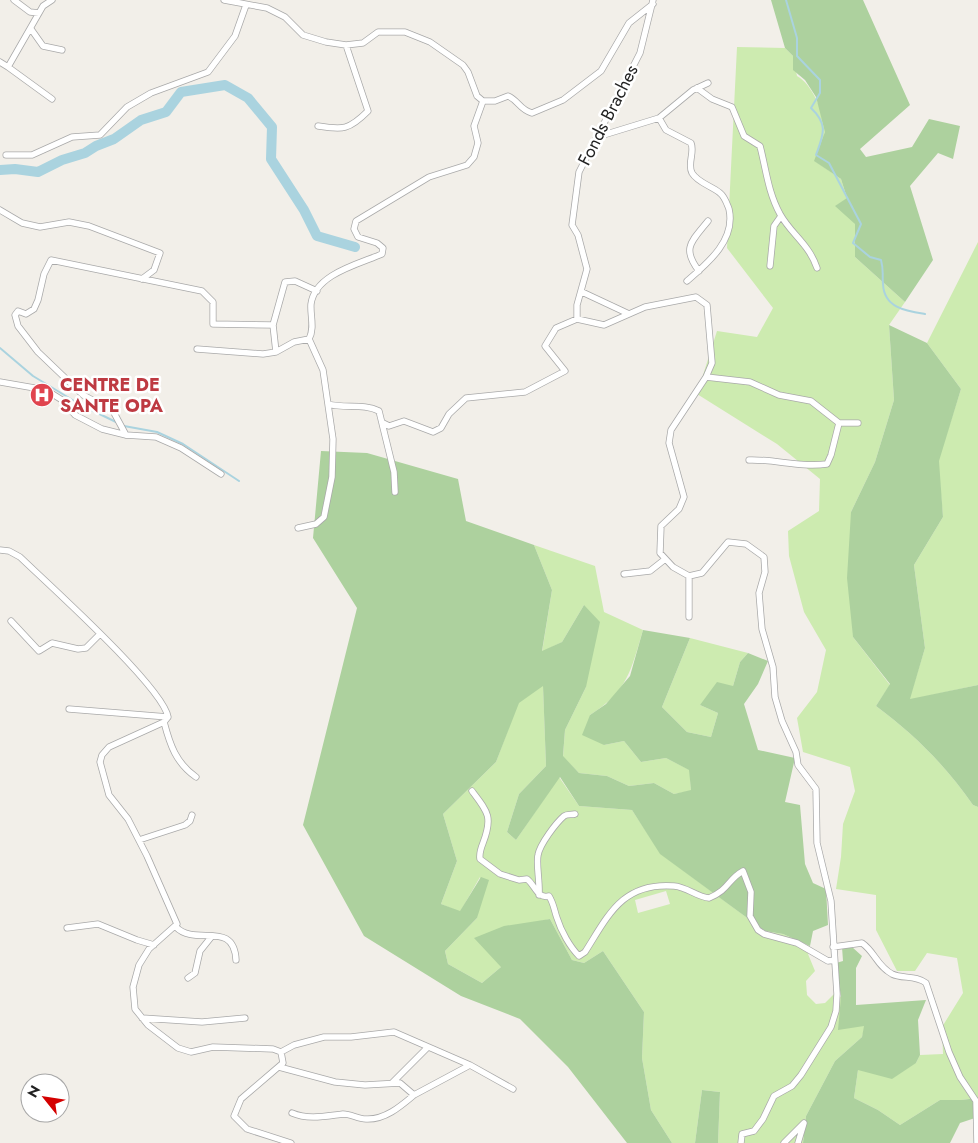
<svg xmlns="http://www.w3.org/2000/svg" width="978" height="1143" font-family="Jost,sans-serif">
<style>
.grass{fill:#cdebb0;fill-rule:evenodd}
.forest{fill:#add19e}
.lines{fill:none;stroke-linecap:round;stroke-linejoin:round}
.stream{stroke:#aad3df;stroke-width:2}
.river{stroke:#aad3df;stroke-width:10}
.minor-casing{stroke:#a9a9a9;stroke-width:7}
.minor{stroke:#fff;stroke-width:5.5}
.labels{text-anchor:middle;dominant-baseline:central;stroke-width:5;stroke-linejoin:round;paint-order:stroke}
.street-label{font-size:18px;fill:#222;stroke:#fff}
.health-label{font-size:18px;font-weight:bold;fill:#be3a42;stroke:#fff;text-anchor:start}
</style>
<rect width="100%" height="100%" fill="#f2efe9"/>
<!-- grass -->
<path class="grass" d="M 737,47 L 785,48 L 793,56 L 797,76 C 812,84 825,114 825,131 C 825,140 818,153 815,161 L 841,179 L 855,224 L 855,257 L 905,302 L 889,325 L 894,400 L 875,462 L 851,512 L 853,637 L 890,685 L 876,706 C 914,734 946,766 973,805 L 978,807 L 978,1098 L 961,1100 L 940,1100 L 900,1125 L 878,1110 L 854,1098 L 858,1070 L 916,1063 L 920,1055 L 943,1054 L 942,1027 L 963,993 L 957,958 L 927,953 L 915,971 L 897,971 L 876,930 L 876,895 L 836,889 L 841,857 L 843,824 L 855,791 L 850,767 L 803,752 L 797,718 L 817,692 L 826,650 L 804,612 L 789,556 L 788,531 L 819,511 L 820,479 L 777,444 L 697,394 L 717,331 L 757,337 L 773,308 L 727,248 Z
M 978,242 L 978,685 L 909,700 L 925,648 L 914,565 L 943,517 L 938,461 L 961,389 L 927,343 Z
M 534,545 L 595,566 L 604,612 L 643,630 C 631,670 628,691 590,715 L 604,745 L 624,741 L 641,762 L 666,758 L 690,770 L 691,791 L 674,794 L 654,783 L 629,786 L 607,776 L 579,773 L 563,757 L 565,730 L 586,687 L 584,605 L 562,642 L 542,652 L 552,590 Z
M 690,638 L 748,653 L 740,662 L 733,686 L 700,705 L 718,713 L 711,737 L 687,732 L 662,707 Z
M 543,685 L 546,766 L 519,794 L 507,832 L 516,840 L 559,777 L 579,806 L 632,810 L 661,854 L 765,931 L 783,934 L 810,946 L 808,954 L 815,971 L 806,981 L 807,995 L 816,1004 L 825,1003 L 835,993 L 841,997 L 865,1026 L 862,1037 L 835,1061 L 806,1116 L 803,1143 L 718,1143 L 720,1092 L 702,1090 L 695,1143 L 672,1143 L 651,1110 L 642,1058 L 644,1012 L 603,951 L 584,963 L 572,960 L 550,919 L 537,922 L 501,967 L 482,983 L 448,964 L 445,951 L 477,918 L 480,877 L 460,912 L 441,904 L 457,861 L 443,814 L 496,762 L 518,703 ZM 666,891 L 670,904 L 638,913 L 635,900 Z"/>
<!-- forest -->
<path class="forest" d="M 771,0 L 863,0 L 910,105 L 860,149 L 866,157 L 912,147 L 929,119 L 960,126 L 953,159 L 938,153 L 910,186 L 933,260 L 905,302 L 855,257 L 855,224 L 835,206 L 847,198 L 841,179 L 814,161 L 825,132 L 816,97 L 805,80 L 793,70 L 793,56 L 785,48 Z
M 889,325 L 927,343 L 961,389 L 939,461 L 943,517 L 914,565 L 925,648 L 910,699 L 978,685 L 978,807 L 973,805 C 946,766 914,734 876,706 L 890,684 L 853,637 L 847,578 L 851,512 L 875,462 L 894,400 Z
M 321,451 L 367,453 L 458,479 L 466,521 L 534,545 L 552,590 L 542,651 L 562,642 L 584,605 L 600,622 L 586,687 L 565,730 L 563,756 L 579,773 L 607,776 L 629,786 L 654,783 L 674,794 L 691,790 L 689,770 L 666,758 L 641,762 L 624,741 L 604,745 L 582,735 L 590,715 L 606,704 L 630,676 L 643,630 L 690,638 L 662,707 L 687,732 L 711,737 L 718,713 L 700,705 L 717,682 L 733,686 L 740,662 L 748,653 L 768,661 L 758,684 L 744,704 L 758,750 L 795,758 L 785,802 L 800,805 L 805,864 L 813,883 L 826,889 L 828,925 L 813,931 L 810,946 L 783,934 L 765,931 L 660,854 L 632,810 L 579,806 L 560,777 L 516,840 L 507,832 L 519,794 L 546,766 L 543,686 L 519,703 L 496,762 L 443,814 L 457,861 L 441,904 L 460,911 L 481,877 L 489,880 L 477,918 L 445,951 L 448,964 L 482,983 L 501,967 L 474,938 L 504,926 L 550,919 L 572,960 L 584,963 L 603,951 L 644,1012 L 642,1058 L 651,1110 L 672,1143 L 627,1143 L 568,1067 L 520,1019 L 461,996 L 364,936 L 303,825 L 357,608 L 313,538 Z
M 842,947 L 852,947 L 862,956 L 856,968 L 856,1005 L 926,1000 L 918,1020 L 920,1055 L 916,1063 L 892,1079 L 858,1070 L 854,1098 L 878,1110 L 900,1125 L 940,1100 L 961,1100 L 978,1098 L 978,1117 L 960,1123 L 950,1143 L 803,1143 L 806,1116 L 835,1061 L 862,1037 L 864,1026 L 838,1030 L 841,997 L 836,963 L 843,961 Z
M 702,1090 L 720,1092 L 718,1143 L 695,1143 Z"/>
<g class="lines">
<!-- stream -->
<path class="stream" d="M 786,0 L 797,38 L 797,56 L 820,80 L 820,93 L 811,108 C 829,125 823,135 816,155 L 829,163 L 861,224 L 853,243 L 870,257 L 881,260 C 884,271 882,274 883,284 C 884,308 906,311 925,314
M 0,348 L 33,376 L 79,404 L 118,423
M 124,426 L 157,432 L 183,444 L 239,481"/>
<!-- river -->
<path class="river" d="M 0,170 L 15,169 L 38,172 L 62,160 L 85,153 L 96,146 L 114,139 L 141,120 L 166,112 L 181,92 L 225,85 L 248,98 L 272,127 L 271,159 L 304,210 L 317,236 L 355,247"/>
<!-- minor casing -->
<g class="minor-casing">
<path id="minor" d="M 14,0 L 30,12 L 39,13
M 224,0 L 267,8 L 285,17 L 303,35 L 326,42 L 346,45 L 363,43 L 378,32 L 405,32 L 430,42 L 463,65 L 468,72 L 477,96 L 483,101 L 495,101 L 508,96 C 518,100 520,110 532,113 L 563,100 L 601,71 L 629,23 L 653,4
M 653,0 L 640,53 L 579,172 L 572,225 L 578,235 L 587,269 L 577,305 L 577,319 L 604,325 L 645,307 L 696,297 L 707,305 L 712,363 L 706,377 L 671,430 L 669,443 L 684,497 L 679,509 L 661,526 L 660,553 L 673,567 L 689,576 L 702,573 L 728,542 L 746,544 L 764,557 L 765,572 L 759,593 L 762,629 L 773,667 L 775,697 L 782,721 L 796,752 L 798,765 L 816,789 L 817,843 L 831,901 L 837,994 L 836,1011 L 831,1027 L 801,1075 L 792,1086 L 774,1096 L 763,1119 L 754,1131 L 742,1134 L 741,1143
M 31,29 L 43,46 L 62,50
M 0,62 L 8,67 L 43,6 L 52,0
M 8,67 L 52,99
M 697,88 L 712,99 L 732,107 L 744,136 L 760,146 C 766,169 768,192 780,214 C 791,234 809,244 817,268
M 659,118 L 666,130 L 691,143 C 695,152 687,164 692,173 C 698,183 712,186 720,193 C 725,197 727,204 729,209 C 736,240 708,263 687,281
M 318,126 C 343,130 349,130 368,111 L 346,45
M 597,137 L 659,118 L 693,90 L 708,83
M 6,155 L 32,155 L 72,137 L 100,135 L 127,107 L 151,93 L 208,72 L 235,36 L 246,5
M 0,210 L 22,223 L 40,227 L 69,222 L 89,226 L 160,253 L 154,270 L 142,279
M 770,266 L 774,226 L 781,216
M 699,271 C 681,248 692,241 708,221
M 582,292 L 629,314
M 273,325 L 285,282 L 295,281 L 317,291
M 197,349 L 263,354 L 276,352
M 706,377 L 750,382 L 779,395 L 811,401 L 839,423 L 858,423
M 0,382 L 46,390 L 62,400 L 75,415 L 102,429 L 126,435 L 156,437 L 181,448 L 221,474
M 328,404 C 345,409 363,403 379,411 L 394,472 L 395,492
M 383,423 L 389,426 L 404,421 L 433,432 L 441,428 L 449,414 L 466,398 L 525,392 L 565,371 L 545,346 L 556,328 L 577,319
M 126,435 L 113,411 L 83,395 L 38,352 L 18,326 L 15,315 L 18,311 L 26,314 L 34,309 L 38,300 L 44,274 L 51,260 L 202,291 L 213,302 L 213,324 L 273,325 L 276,352 L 294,342 L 309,339 C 315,328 310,315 311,304 C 315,274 359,264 382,254 L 383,248 L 377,243 L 358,237 L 354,229 L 356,221 L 429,177 L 467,165 L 474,157 L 478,143 L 474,126 L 483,101
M 749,460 C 775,459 801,468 827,464 L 831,455 L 839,423
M 298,528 L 316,524 L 324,517 L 332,477 L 333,439 L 323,370 L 309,339
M 0,550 L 9,551 L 20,557 C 47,583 163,687 168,717 L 164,722 L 109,747 L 102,755 L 100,762 L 109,795 L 128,819 L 147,856 L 177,924 L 149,949 L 139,965 L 133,987 L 135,1009 L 148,1025 L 178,1048 L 191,1052 L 213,1047 L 273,1049 L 281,1052 L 283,1063 L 241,1099 L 234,1116 L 247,1129 L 291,1143
M 624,574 L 650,571 L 664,560
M 689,576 L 689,617
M 11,621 L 39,651 L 52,643 L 78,649 L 86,648 L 100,634
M 69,709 L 168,717
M 164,722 C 170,745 176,763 196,777
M 472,791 C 488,812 493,817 483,843 C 481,848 479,853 480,859 L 500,874 L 519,880 L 527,879 C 535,885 537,899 549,896 C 554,904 554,910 557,918 C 561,931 570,947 579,956 L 585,952 C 608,916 622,882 674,886 C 687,887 697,897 709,898 C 729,890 728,879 743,871 L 751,892 L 750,916 L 758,930 L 764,934 L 797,943 L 828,961 L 834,960
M 139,840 L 185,825 L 190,821 L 192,815
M 539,895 C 540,882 536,864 538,855 C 540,844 556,823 564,816 C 567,814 571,815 575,814
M 176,927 C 195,947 234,919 236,960
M 67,928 L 98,924 L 137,940 L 154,945
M 833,947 L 862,943 C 875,952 877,966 892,974 C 902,979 916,975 926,983 L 949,1052 L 960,1077 L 976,1101 L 977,1143
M 188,978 L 195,973 L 200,951 L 212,936
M 142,1018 L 202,1022 L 245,1018
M 281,1052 L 294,1045 L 324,1037 L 351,1037 L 394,1032 L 470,1065
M 279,1067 L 335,1082 L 365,1085 L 400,1083 L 414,1095 L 470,1065 L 513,1089
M 392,1083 L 427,1048
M 292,1113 C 308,1120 326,1116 343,1114 C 351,1114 358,1119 366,1119 C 385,1120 401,1106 414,1095
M 784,1143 L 804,1123 L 798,1143"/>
</g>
<!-- minor -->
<use href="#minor" class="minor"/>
</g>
<!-- icons -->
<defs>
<g id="hospital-disc" transform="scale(1.25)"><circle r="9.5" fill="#e0444e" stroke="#fff"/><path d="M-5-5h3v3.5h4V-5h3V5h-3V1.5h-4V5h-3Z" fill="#fff"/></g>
</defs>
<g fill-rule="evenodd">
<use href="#hospital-disc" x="42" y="395"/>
</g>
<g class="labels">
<!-- street labels -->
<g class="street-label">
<text transform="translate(608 115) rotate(-63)">Fonds Braches</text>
</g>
<!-- health labels -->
<g class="health-label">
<text x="60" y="385">CENTRE DE<tspan x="60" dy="21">SANTE OPA</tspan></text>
</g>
</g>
<!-- north arrow -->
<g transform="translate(45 1098) rotate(300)"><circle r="24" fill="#ffffff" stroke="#a7a7a7"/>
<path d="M0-4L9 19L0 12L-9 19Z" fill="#d40000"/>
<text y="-8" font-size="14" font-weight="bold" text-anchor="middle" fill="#222222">N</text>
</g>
</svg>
